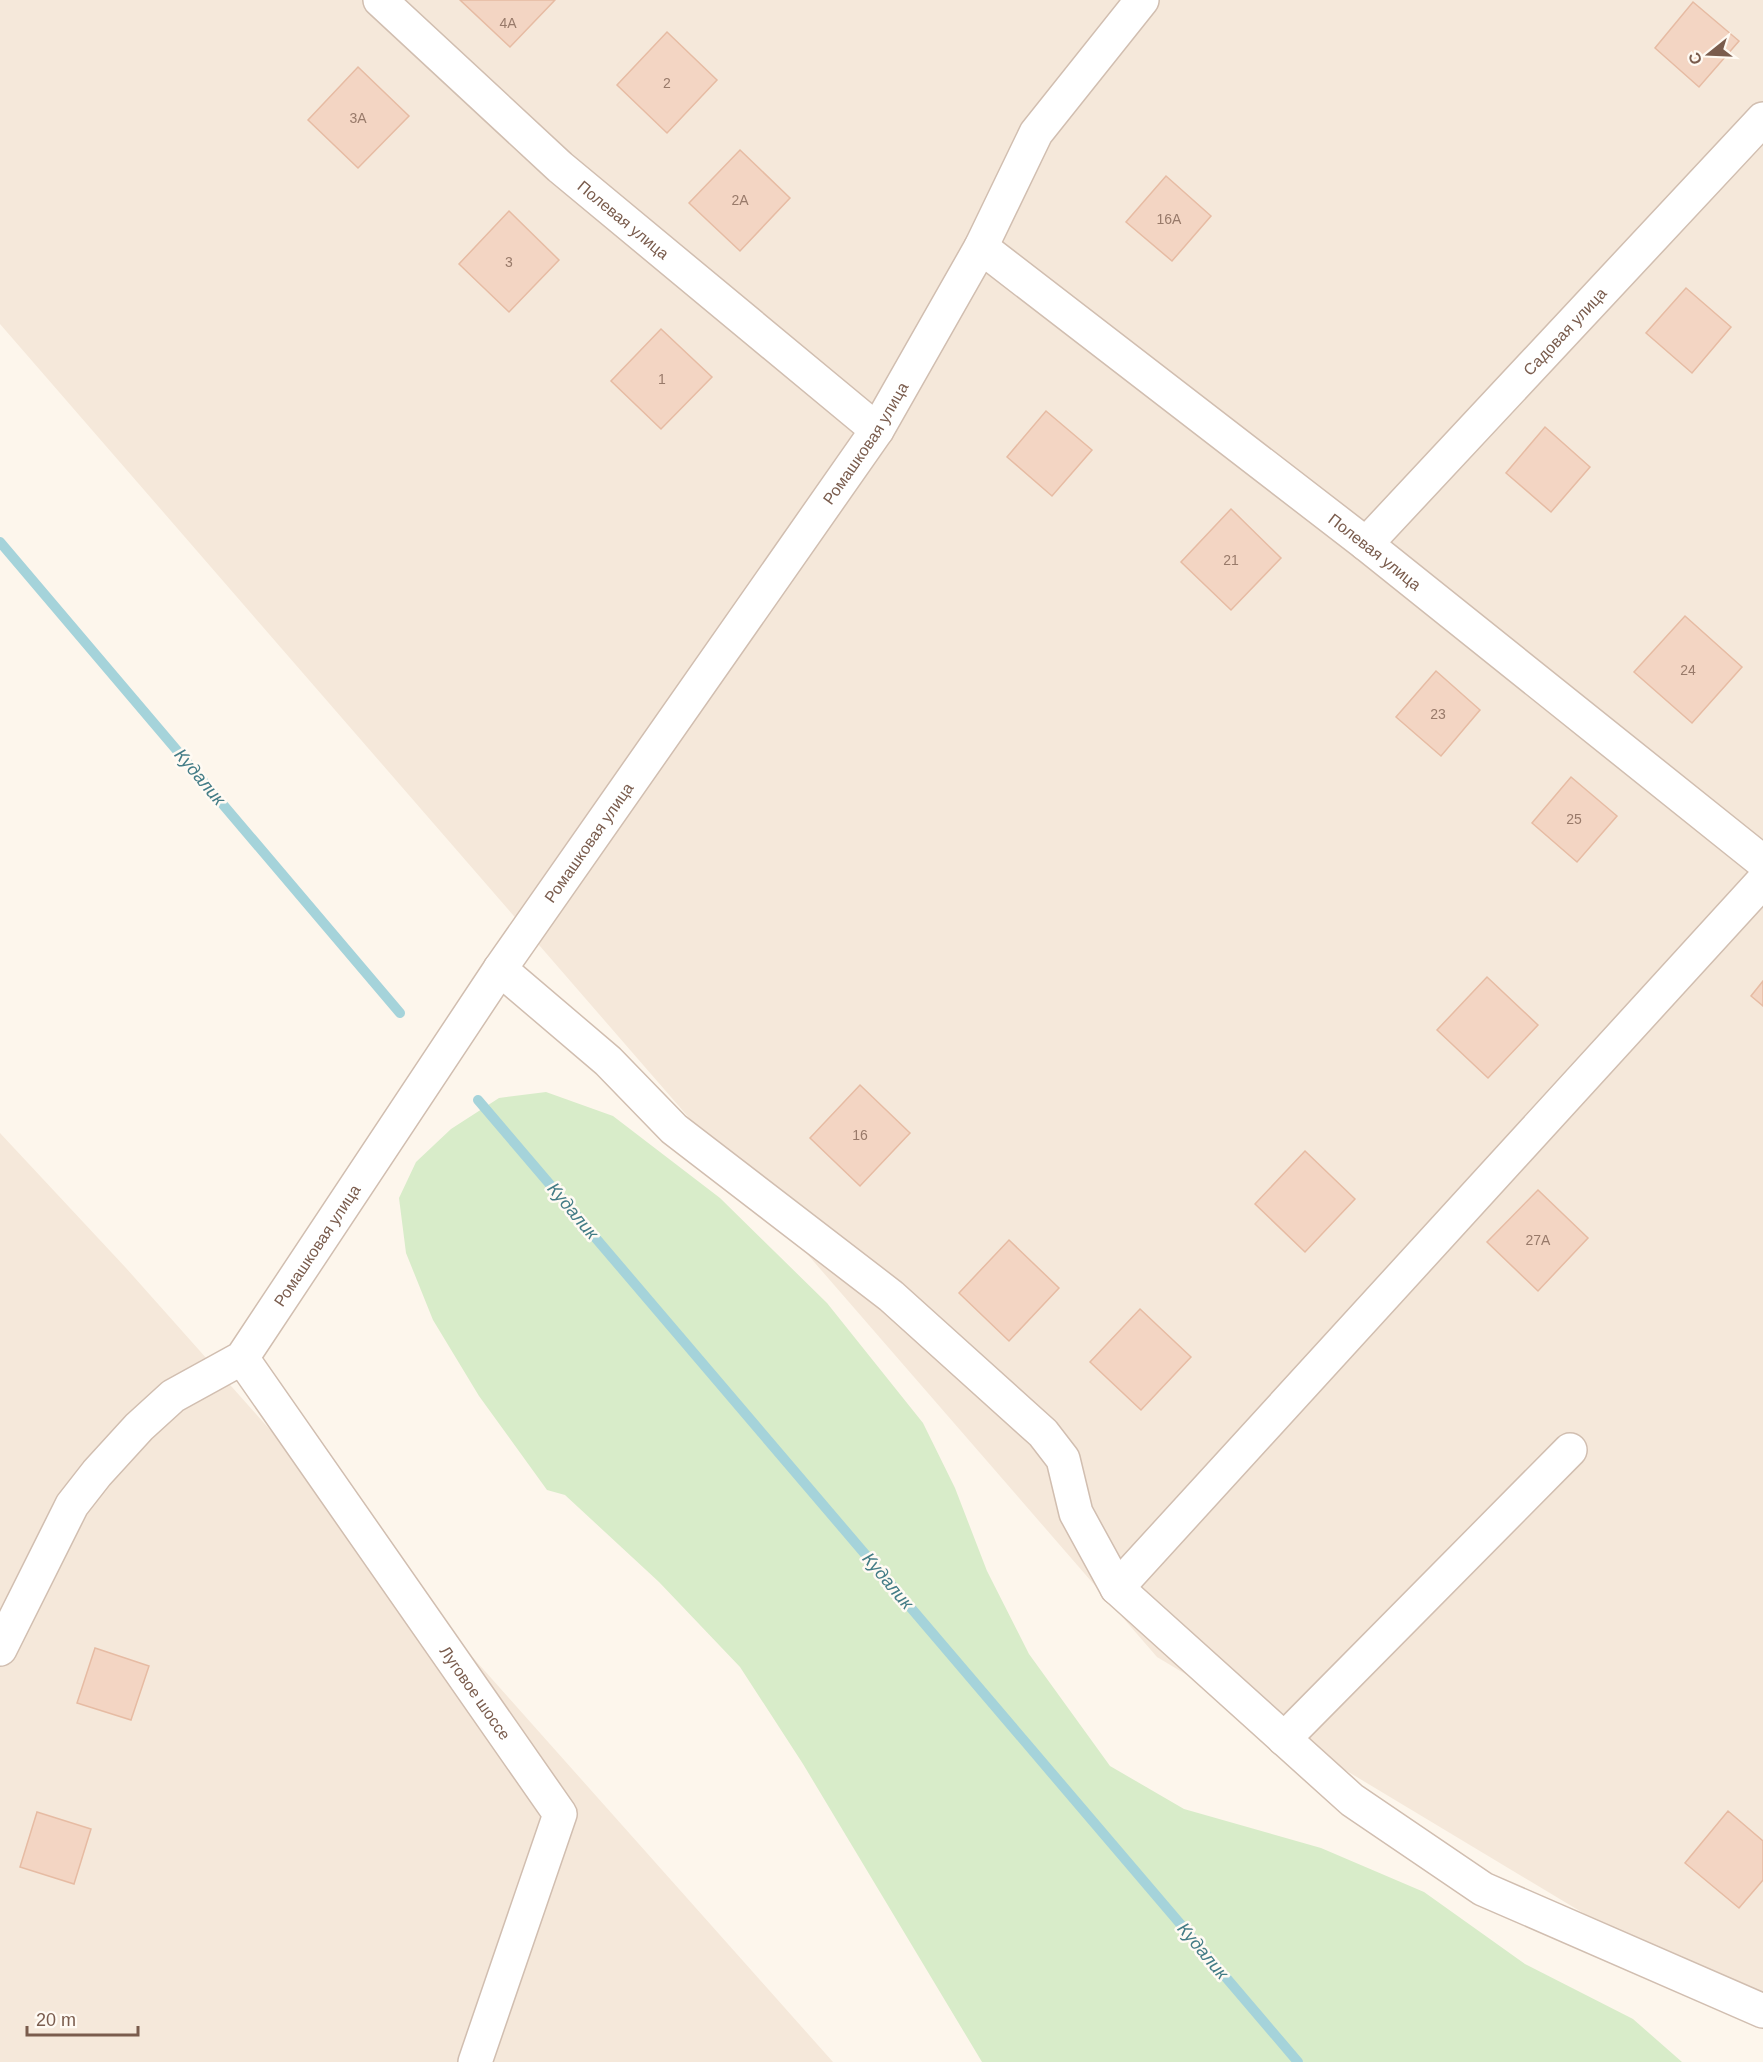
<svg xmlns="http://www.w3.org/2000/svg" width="1763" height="2062" font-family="Arial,sans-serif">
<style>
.residential{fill:#f5e8da}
.green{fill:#d8ecc9}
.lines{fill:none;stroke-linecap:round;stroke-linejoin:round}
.stream{stroke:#a5d3da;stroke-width:10}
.building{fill:#f3d5c3;stroke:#e6bba3;stroke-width:1.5}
.minor-casing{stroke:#d1beb0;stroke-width:36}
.minor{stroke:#fff;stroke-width:33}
.labels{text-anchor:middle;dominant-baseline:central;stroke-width:5;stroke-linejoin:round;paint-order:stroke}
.number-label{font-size:14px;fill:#987a6a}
.street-label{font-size:16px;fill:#7a5c4d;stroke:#fffaf3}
.water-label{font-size:18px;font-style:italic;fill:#437c86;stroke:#fffaf3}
</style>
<rect width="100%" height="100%" fill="#fdf6ec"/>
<!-- residential -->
<path class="residential" d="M 0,0 L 1763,0 L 1763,2021 L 1157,1657 L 0,324 Z
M 0,1133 L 126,1268 L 833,2062 L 0,2062 Z"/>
<!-- green -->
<path class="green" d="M 546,1092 L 613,1116 L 720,1198 L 827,1303 L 923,1423 L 955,1488 L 987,1571 L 1029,1654 L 1110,1766 L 1184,1809 L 1321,1848 L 1424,1892 L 1525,1964 L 1633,2019 L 1682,2062 L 982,2062 L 803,1764 L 740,1667 L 659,1582 L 565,1495 L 547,1490 L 479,1396 L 433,1320 L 406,1253 L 399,1198 L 416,1162 L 451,1129 L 499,1098 Z"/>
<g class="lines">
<!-- stream -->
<path class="stream" d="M 0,542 L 400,1013
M 478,1100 L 1298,2062"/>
</g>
<!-- building -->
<path class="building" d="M 460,0 L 555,0 L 510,47 Z
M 1693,2 L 1739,41 L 1699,87 L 1655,48 Z
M 667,32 L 717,80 L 667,133 L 617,85 Z
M 358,67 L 409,116 L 358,168 L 308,120 Z
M 740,150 L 790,198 L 740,251 L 689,203 Z
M 1166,176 L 1211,216 L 1172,261 L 1126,222 Z
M 509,211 L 559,260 L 509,312 L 459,264 Z
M 1686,288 L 1731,327 L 1692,373 L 1646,333 Z
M 661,329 L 712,377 L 661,429 L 611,381 Z
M 1046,411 L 1092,450 L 1052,496 L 1007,457 Z
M 1545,427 L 1590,467 L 1551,512 L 1506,473 Z
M 1231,509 L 1281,558 L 1231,610 L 1181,562 Z
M 1685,616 L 1742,667 L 1692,723 L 1634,672 Z
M 1436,671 L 1480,710 L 1441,756 L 1396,717 Z
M 1571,777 L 1617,816 L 1577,862 L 1532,823 Z
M 1487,977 L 1538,1025 L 1488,1078 L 1437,1030 Z
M 1763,981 L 1763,1006 L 1751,996 Z
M 860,1085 L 910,1133 L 860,1186 L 810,1138 Z
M 1305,1151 L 1355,1199 L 1305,1252 L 1255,1204 Z
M 1538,1190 L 1588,1238 L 1538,1291 L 1487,1242 Z
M 1009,1240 L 1059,1288 L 1009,1341 L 959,1293 Z
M 1140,1309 L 1191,1357 L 1141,1410 L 1090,1362 Z
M 95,1648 L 149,1666 L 131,1720 L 77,1703 Z
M 1728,1811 L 1763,1841 L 1763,1880 L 1739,1908 L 1685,1863 Z
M 37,1812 L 91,1829 L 74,1884 L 20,1867 Z"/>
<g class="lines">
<!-- minor casing -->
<g class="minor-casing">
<g id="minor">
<path id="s1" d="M 380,0 L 560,167 L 877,430"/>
<path id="s2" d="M 981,247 L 1366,544 L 1763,862"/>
<path id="s3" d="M 1366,544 L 1763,119"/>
<path d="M 500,969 L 608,1061 L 674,1129 L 891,1296 L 1043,1433 L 1063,1459 L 1076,1513 L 1117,1588 L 1352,1800 L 1483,1889 L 1763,2011"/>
<path id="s4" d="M 242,1358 L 560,1814 L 475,2062"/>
<path d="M 1117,1588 L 1763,881"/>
<path id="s5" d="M 0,1649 L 72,1505 L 97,1473 L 139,1427 L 173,1396 L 242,1358 L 500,969 L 877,430 L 981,247 L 1036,133 L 1142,0"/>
<path d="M 1284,1739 L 1570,1450"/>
</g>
</g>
<!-- minor -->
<use href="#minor" class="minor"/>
</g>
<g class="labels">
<!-- number labels -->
<g class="number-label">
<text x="508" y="23">4А</text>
<text x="667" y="83">2</text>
<text x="358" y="118">3А</text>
<text x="740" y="200">2А</text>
<text x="1169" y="219">16А</text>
<text x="509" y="262">3</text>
<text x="662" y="379">1</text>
<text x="1231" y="560">21</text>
<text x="1688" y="670">24</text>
<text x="1438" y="714">23</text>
<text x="1574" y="819">25</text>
<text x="860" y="1135">16</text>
<text x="1538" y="1240">27А</text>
</g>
<!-- street labels -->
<g class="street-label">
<text stroke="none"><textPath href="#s1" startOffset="328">Полевая улица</textPath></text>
<text stroke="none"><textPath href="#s3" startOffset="291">Садовая улица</textPath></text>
<text stroke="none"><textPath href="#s5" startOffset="1496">Ромашковая улица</textPath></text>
<text stroke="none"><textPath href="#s2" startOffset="498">Полевая улица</textPath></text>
<text stroke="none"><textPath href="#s5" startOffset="1010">Ромашковая улица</textPath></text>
<text stroke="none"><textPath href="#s5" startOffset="524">Ромашковая улица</textPath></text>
<text stroke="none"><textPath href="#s4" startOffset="408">Луговое шоссе</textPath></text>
</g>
<!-- water labels -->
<g class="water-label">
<text transform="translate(200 777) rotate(50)">Кудалик</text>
<text transform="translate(573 1211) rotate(50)">Кудалик</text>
<text transform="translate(888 1581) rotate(50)">Кудалик</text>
<text transform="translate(1203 1951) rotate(50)">Кудалик</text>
</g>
</g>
<!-- north arrow -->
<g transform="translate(1709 54) rotate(252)" stroke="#fffaf3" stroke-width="4.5" paint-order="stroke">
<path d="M0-4.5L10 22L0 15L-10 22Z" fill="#7a5c4d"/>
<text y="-9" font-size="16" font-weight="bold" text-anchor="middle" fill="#7a5c4d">С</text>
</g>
<!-- scale -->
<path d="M27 2026v9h111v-9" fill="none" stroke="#7a5c4d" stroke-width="3"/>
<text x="36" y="2026" font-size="18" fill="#7a5c4d" stroke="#fffaf3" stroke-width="4.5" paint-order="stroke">20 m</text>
</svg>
